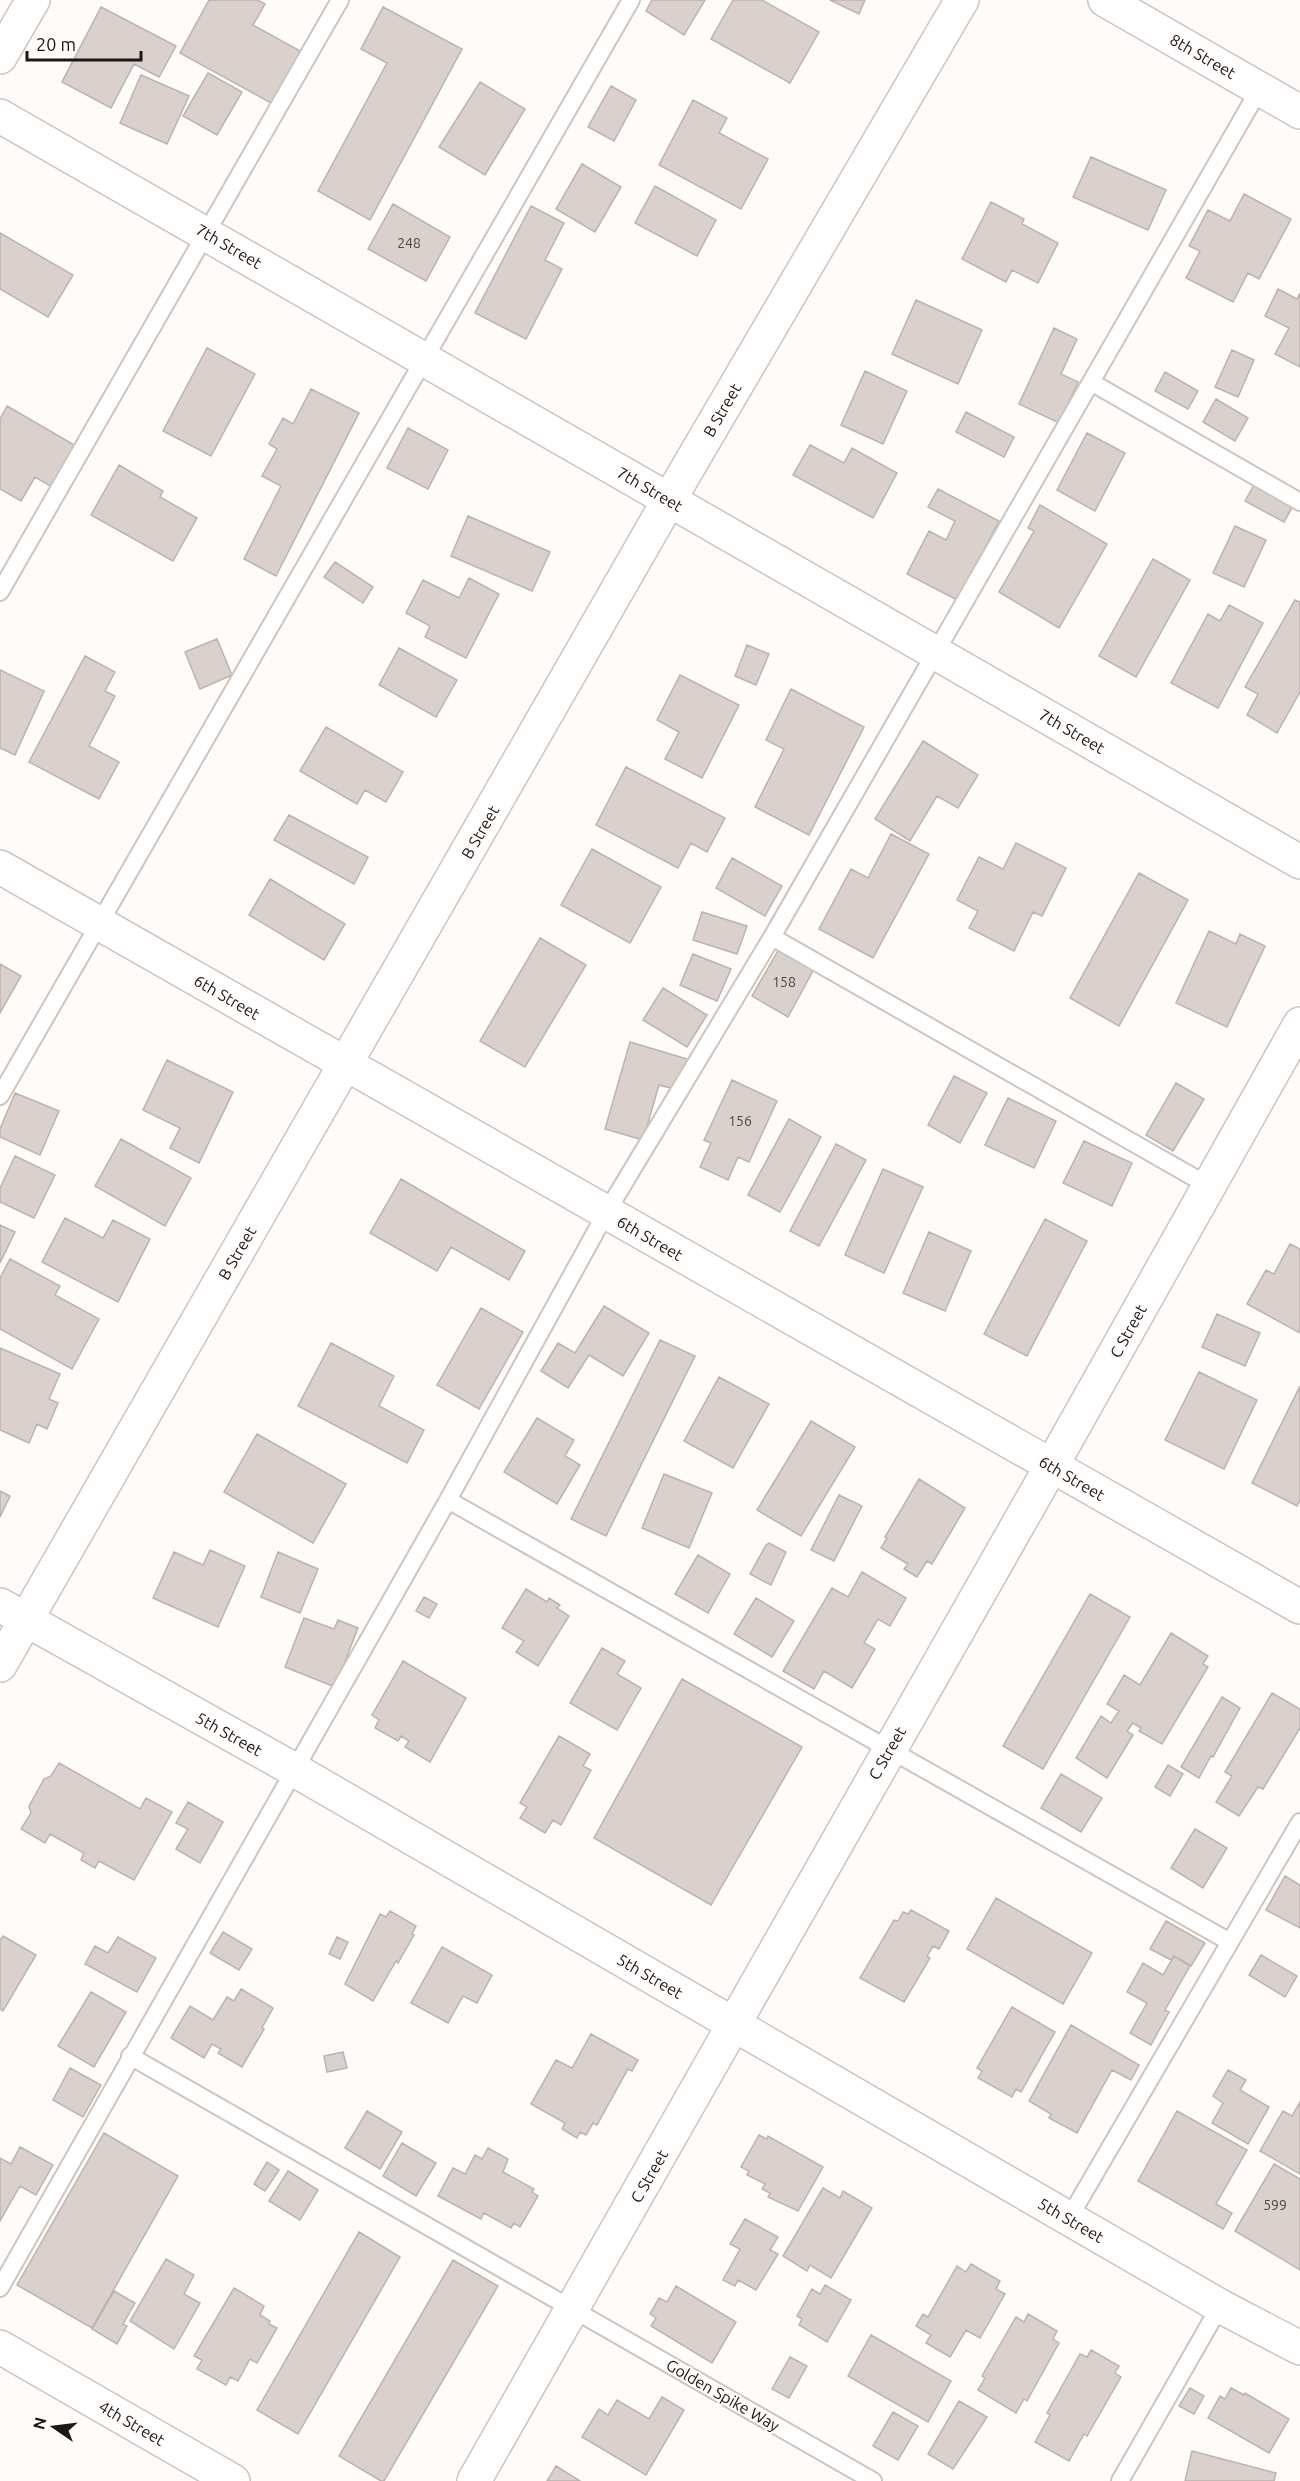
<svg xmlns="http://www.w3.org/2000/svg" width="1300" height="2481" font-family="Ubuntu,sans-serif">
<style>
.building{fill:#dad1cd;stroke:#bcb3af;stroke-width:1.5}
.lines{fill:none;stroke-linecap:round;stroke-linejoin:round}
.service-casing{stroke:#cec4c0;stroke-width:20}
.minor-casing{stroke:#cec4c0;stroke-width:36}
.service{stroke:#fff;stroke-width:16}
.minor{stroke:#fff;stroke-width:33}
.labels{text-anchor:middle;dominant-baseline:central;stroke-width:4.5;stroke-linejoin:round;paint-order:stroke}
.number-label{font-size:14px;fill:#4c4644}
.street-label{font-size:16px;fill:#1c1817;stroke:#fffbf9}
</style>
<rect width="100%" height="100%" fill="#fffbf9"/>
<!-- building -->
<path class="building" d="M 209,0 L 258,0 L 265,4 L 253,25 L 302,52 L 273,104 L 180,53 Z
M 652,0 L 705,0 L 684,35 L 646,11 Z
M 733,0 L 762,0 L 819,32 L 790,83 L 711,39 Z
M 830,0 L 865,0 L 859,14 Z
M 101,7 L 176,46 L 159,77 L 134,64 L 111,108 L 62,82 Z
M 383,7 L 462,49 L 370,220 L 318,191 L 387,63 L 361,49 Z
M 208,73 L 242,92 L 217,135 L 183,116 Z
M 141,75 L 189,96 L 167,144 L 120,123 Z
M 480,82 L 525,109 L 485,175 L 439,147 Z
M 611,86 L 636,100 L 614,141 L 588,127 Z
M 693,100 L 727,118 L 719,133 L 768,159 L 741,209 L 659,165 Z
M 1091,157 L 1166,190 L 1148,230 L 1073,197 Z
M 582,164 L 621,187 L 595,232 L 556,209 Z
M 655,186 L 716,220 L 697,256 L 635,223 Z
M 1244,194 L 1291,219 L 1259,279 L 1248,273 L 1233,302 L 1186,278 L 1200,251 L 1189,246 L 1208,210 L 1230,221 Z
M 991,202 L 1024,219 L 1022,224 L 1058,243 L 1038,283 L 1012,270 L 1006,282 L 962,259 Z
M 393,204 L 450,237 L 426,281 L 368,249 Z
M 531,206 L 564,223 L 545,260 L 562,269 L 526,339 L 475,313 Z
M 0,233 L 73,275 L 48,317 L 0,289 Z
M 1278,289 L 1297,299 L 1300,293 L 1300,367 L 1275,354 L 1289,328 L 1265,316 Z
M 916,300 L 982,330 L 958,384 L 892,354 Z
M 1054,328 L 1077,339 L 1061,374 L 1078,382 L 1059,423 L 1019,404 Z
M 207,348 L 255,374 L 211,456 L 163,431 Z
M 1232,350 L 1254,360 L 1238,397 L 1215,387 Z
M 865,371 L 907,391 L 883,444 L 841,425 Z
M 1165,372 L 1198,391 L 1188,409 L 1155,391 Z
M 311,389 L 359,413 L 276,576 L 244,559 L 281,486 L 262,476 L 277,449 L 269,444 L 283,418 L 293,424 Z
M 1216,399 L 1248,418 L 1235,441 L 1203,422 Z
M 7,406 L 76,446 L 52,487 L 35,477 L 21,501 L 0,489 L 0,419 Z
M 966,412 L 1014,437 L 1004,457 L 956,432 Z
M 408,428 L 448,450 L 428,489 L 387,468 Z
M 1087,433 L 1125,453 L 1095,511 L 1057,490 Z
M 810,445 L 844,463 L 852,448 L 897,473 L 873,518 L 793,475 Z
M 119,465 L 163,491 L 160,497 L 197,518 L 173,561 L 91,515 Z
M 1254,485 L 1293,506 L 1284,522 L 1245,501 Z
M 938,489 L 999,521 L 957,600 L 907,574 L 929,531 L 946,540 L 955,521 L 928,507 Z
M 1040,505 L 1107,544 L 1059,628 L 999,592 L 1034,531 L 1028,528 Z
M 468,516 L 550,552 L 532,591 L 451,556 Z
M 1235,526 L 1266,540 L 1244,587 L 1213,573 Z
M 1153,559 L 1190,580 L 1136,677 L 1099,656 Z
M 335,562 L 373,587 L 363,603 L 324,577 Z
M 469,578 L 499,594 L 466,658 L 425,637 L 430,626 L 406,613 L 423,580 L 459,598 Z
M 1295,600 L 1300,602 L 1300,692 L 1277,733 L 1247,715 L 1258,694 L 1245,687 Z
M 1229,605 L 1263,623 L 1218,708 L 1171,683 L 1208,614 L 1220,621 Z
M 217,639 L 232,675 L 200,689 L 185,652 Z
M 747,645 L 769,654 L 756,685 L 735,676 Z
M 399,648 L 457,680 L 436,717 L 379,685 Z
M 85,656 L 115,672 L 105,691 L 115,696 L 89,746 L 119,762 L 99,799 L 29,762 Z
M 0,670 L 44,691 L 15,755 L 0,748 Z
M 680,675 L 739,705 L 702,778 L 665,759 L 679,732 L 657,720 Z
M 791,689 L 864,727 L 809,835 L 755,807 L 784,749 L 766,740 Z
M 326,727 L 403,772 L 386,802 L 365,790 L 357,804 L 300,771 Z
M 923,741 L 978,775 L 958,808 L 937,796 L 910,841 L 875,819 Z
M 626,767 L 725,818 L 707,852 L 691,843 L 678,868 L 596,825 Z
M 289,815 L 368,857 L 354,884 L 274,840 Z
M 891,834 L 929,854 L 873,958 L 819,929 L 851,869 L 868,878 Z
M 1016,843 L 1066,868 L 1042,916 L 1033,912 L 1014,951 L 969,928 L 978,911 L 957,900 L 979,857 L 1003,869 Z
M 592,849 L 661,887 L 630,943 L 561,905 Z
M 732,858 L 782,886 L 765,916 L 716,888 Z
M 1139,873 L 1188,900 L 1119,1026 L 1070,998 Z
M 270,879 L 345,924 L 324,960 L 249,915 Z
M 702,912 L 747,926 L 737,954 L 693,940 Z
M 1209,931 L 1236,944 L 1240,934 L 1265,946 L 1227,1027 L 1176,1003 Z
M 540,938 L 586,965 L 525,1067 L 480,1041 Z
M 779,949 L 814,969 L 788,1017 L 752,996 Z
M 693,954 L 731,969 L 717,1001 L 680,985 Z
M 0,964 L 21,976 L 0,1013 Z
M 663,988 L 707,1015 L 687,1047 L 643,1020 Z
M 630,1042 L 687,1059 L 678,1090 L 659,1085 L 643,1140 L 605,1129 Z
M 167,1060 L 233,1092 L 199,1163 L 170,1148 L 180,1128 L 143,1110 Z
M 954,1076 L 987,1093 L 960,1143 L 928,1125 Z
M 732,1080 L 777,1101 L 749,1162 L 738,1157 L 728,1180 L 700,1167 L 711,1143 L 704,1140 Z
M 1176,1083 L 1204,1099 L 1173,1151 L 1146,1135 Z
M 15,1093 L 59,1111 L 40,1155 L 0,1137 L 0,1129 Z
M 1008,1098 L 1056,1121 L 1034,1168 L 985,1145 Z
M 789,1119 L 821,1137 L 780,1212 L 748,1195 Z
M 121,1139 L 191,1178 L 165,1226 L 95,1186 Z
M 1084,1141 L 1132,1163 L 1112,1206 L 1063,1183 Z
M 836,1144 L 866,1160 L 819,1246 L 790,1231 Z
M 15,1156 L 55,1175 L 34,1218 L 0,1202 L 0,1188 Z
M 883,1169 L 923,1187 L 884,1273 L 845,1255 Z
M 401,1179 L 525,1251 L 509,1280 L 451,1247 L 437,1271 L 370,1233 Z
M 65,1218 L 103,1238 L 113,1220 L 150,1239 L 118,1302 L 42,1262 Z
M 1045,1219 L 1087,1241 L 1027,1356 L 984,1334 Z
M 0,1225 L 15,1232 L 0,1263 Z
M 929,1232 L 971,1251 L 945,1311 L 903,1293 Z
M 1290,1244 L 1300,1249 L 1300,1333 L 1247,1304 L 1266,1270 L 1274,1274 Z
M 10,1259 L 60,1286 L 55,1295 L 99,1319 L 72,1369 L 0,1329 L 0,1278 Z
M 604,1306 L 649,1333 L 623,1376 L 589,1355 L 568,1388 L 541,1371 L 558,1343 L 575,1353 Z
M 481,1308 L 523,1332 L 479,1409 L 437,1385 Z
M 1217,1314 L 1260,1333 L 1245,1366 L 1202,1347 Z
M 660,1340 L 695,1356 L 606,1536 L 571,1519 Z
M 331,1343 L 394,1376 L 379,1406 L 424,1430 L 407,1463 L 298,1406 Z
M 0,1348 L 60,1374 L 49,1399 L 58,1403 L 47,1429 L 37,1424 L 29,1443 L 0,1430 Z
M 1199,1372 L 1257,1400 L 1224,1469 L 1165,1440 Z
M 719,1377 L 769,1404 L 733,1468 L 684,1441 Z
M 1300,1386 L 1300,1500 L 1297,1506 L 1252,1483 Z
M 537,1418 L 574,1440 L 565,1456 L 580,1465 L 557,1504 L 504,1472 Z
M 811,1421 L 855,1447 L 801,1536 L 757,1510 Z
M 257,1434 L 346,1484 L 313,1543 L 224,1492 Z
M 664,1474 L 712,1493 L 689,1548 L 642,1528 Z
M 919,1479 L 965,1508 L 932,1564 L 927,1561 L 917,1577 L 904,1569 L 908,1564 L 881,1548 L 887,1538 L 885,1537 Z
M 0,1491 L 10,1496 L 0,1517 Z
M 839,1495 L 862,1506 L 834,1561 L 811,1550 Z
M 769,1543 L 786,1552 L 771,1585 L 750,1574 L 766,1545 Z
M 210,1550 L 245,1566 L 218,1627 L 153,1598 L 174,1552 L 203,1565 Z
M 278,1552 L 318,1569 L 300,1613 L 261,1597 Z
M 698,1555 L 730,1574 L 708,1613 L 675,1594 Z
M 862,1572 L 906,1598 L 890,1626 L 878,1619 L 864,1643 L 875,1649 L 852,1688 L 824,1671 L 814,1689 L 783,1671 L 832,1588 L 848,1597 Z
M 526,1589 L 547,1602 L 549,1598 L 560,1605 L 557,1608 L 569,1616 L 538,1666 L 516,1652 L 524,1641 L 502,1628 Z
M 1090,1594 L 1130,1617 L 1043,1769 L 1003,1746 Z
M 424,1597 L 437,1604 L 429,1618 L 416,1611 Z
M 756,1598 L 794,1621 L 772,1657 L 734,1634 Z
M 304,1618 L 334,1629 L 338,1620 L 358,1628 L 335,1687 L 285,1667 Z
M 1171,1633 L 1208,1656 L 1203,1664 L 1208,1667 L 1162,1744 L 1139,1731 L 1141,1728 L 1133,1723 L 1127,1731 L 1133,1735 L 1107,1778 L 1076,1758 L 1101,1716 L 1111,1723 L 1119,1711 L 1107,1704 L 1124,1675 L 1140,1685 Z
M 602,1648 L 625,1661 L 617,1674 L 641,1688 L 617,1730 L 570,1703 Z
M 403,1661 L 466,1698 L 430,1762 L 405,1747 L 409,1741 L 401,1736 L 398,1741 L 375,1728 L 379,1720 L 372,1715 Z
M 682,1679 L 802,1747 L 711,1905 L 594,1838 Z
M 1272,1693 L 1300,1709 L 1300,1728 L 1263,1789 L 1258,1787 L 1239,1816 L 1216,1802 L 1232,1776 L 1225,1772 Z
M 1222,1697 L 1240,1708 L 1213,1757 L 1211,1756 L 1199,1778 L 1181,1767 Z
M 559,1736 L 590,1754 L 583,1766 L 591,1770 L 561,1825 L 553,1820 L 545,1833 L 520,1818 L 527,1807 L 520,1803 Z
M 59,1763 L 140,1809 L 146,1798 L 172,1812 L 134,1880 L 99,1861 L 95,1868 L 81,1860 L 84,1853 L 50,1834 L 45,1843 L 21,1829 L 31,1813 L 29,1806 L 44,1779 L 51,1776 Z
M 1168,1765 L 1183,1774 L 1170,1796 L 1155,1787 Z
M 1061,1774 L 1102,1798 L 1081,1832 L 1041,1808 Z
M 188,1802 L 223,1822 L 200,1863 L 176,1849 L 188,1829 L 176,1823 Z
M 1195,1829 L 1227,1848 L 1203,1888 L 1171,1868 Z
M 1285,1876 L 1300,1885 L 1300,1928 L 1266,1910 Z
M 996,1898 L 1092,1953 L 1063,2004 L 967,1949 Z
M 911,1910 L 949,1931 L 939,1949 L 933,1946 L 927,1956 L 930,1958 L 904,2002 L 860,1978 L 894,1920 L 898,1921 L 903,1912 L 908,1914 Z
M 390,1911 L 416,1926 L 412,1934 L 414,1935 L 398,1963 L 396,1961 L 373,2001 L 345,1984 L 380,1914 L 386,1917 Z
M 1166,1921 L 1205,1943 L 1191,1966 L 1174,1956 L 1171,1960 L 1150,1949 Z
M 223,1932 L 252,1949 L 239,1970 L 210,1953 Z
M 3,1936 L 36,1955 L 3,2011 L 0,2009 L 0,1940 Z
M 118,1937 L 156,1958 L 137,1992 L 85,1964 L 95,1946 L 108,1953 Z
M 337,1937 L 348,1942 L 340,1959 L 329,1954 Z
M 442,1947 L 492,1975 L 477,2003 L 463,1996 L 448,2023 L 411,2003 Z
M 1261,1955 L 1297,1976 L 1285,1997 L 1249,1975 Z
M 1174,1956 L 1190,1966 L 1165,2010 L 1169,2012 L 1151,2045 L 1130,2033 L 1147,2003 L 1127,1992 L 1143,1963 L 1163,1975 Z
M 241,1989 L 273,2008 L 262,2028 L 264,2029 L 242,2067 L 218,2053 L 221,2049 L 212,2044 L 204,2058 L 171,2038 L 190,2006 L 213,2020 L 227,1997 L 234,2001 Z
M 91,1992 L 126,2012 L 94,2067 L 58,2046 Z
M 1012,2007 L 1055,2032 L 1021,2092 L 1016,2089 L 1012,2097 L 978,2078 L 982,2071 L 977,2068 Z
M 1071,2025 L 1139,2065 L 1131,2080 L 1112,2070 L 1077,2133 L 1049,2118 L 1051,2114 L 1029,2101 Z
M 591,2034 L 638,2060 L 632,2071 L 628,2069 L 597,2125 L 593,2123 L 586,2135 L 580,2132 L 577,2138 L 562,2129 L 565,2123 L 531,2104 L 556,2060 L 572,2068 Z
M 343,2052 L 347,2068 L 327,2072 L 324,2056 Z
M 70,2068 L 101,2085 L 83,2117 L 53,2100 Z
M 1228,2070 L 1246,2080 L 1240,2090 L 1269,2107 L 1248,2144 L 1212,2123 L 1223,2103 L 1213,2096 Z
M 1300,2102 L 1300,2174 L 1260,2151 L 1283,2111 L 1292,2116 Z
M 367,2111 L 402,2132 L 380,2169 L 345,2148 Z
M 1177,2111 L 1247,2150 L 1216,2204 L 1232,2213 L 1223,2229 L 1138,2181 Z
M 104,2133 L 178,2176 L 92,2328 L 17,2285 Z
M 759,2135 L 767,2139 L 768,2136 L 823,2167 L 798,2211 L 768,2197 L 770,2193 L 762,2189 L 765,2184 L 747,2175 L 749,2171 L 741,2167 Z
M 402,2143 L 436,2163 L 416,2196 L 383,2176 Z
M 20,2147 L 53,2165 L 36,2195 L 20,2186 L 0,2221 L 0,2158 L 11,2164 Z
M 488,2148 L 508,2159 L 503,2172 L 534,2189 L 532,2192 L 538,2196 L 520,2227 L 514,2223 L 511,2228 L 484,2213 L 481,2219 L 438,2196 L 453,2168 L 465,2174 L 475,2155 L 482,2159 Z
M 267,2162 L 279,2170 L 265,2191 L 254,2184 Z
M 1274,2164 L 1300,2179 L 1300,2270 L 1235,2231 Z
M 288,2171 L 318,2190 L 300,2220 L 269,2201 Z
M 823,2188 L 840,2198 L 843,2191 L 872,2208 L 831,2278 L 810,2265 L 807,2271 L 783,2256 Z
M 745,2219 L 778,2237 L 770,2250 L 778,2254 L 756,2290 L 738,2280 L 735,2286 L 723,2280 L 740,2249 L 730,2244 Z
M 359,2232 L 400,2257 L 298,2434 L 257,2410 Z
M 166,2259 L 194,2275 L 184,2294 L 200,2303 L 174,2349 L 130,2321 Z
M 453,2260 L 498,2286 L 384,2481 L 381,2481 L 339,2456 Z
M 971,2264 L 1000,2281 L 996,2289 L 1005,2294 L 980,2338 L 966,2330 L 950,2357 L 926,2343 L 931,2335 L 916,2326 L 923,2314 L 928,2317 L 957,2266 L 966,2272 Z
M 825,2285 L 851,2300 L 827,2342 L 799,2325 L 802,2319 L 797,2316 L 812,2289 L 820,2294 Z
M 676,2286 L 736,2322 L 712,2363 L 651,2326 L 656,2318 L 650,2314 L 659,2298 L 667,2302 Z
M 234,2288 L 264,2306 L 260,2315 L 270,2321 L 269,2324 L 277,2328 L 257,2363 L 250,2359 L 238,2381 L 230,2377 L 226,2385 L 197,2369 L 202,2360 L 194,2356 Z
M 114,2291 L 135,2303 L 123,2324 L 127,2326 L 117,2344 L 92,2329 Z
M 1028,2314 L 1057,2331 L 1053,2339 L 1059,2343 L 1027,2401 L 1024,2399 L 1016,2413 L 978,2390 L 985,2378 L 982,2376 L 1016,2317 L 1024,2322 Z
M 871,2335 L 951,2381 L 928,2422 L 848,2376 Z
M 1091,2350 L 1119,2366 L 1115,2373 L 1121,2377 L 1087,2436 L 1084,2434 L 1069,2461 L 1035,2442 L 1050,2415 L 1047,2413 L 1080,2354 L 1087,2357 Z
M 790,2357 L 807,2366 L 789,2398 L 772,2389 Z
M 1190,2388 L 1204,2396 L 1194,2414 L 1179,2406 Z
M 1231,2388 L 1244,2395 L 1245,2393 L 1289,2419 L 1269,2453 L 1208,2418 L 1220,2396 L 1225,2399 Z
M 662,2397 L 684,2410 L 646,2475 L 582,2437 L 599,2409 L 608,2415 L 617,2400 L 649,2419 Z
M 959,2401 L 987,2417 L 953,2469 L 928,2454 Z
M 893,2412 L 918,2426 L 898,2460 L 873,2446 Z
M 1192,2451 L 1276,2473 L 1274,2481 L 1185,2481 Z
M 556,2466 L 580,2481 L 547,2481 Z"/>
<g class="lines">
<!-- service casing -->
<g class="service-casing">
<path id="service" d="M 1091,382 L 1300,502
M 0,592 L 340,0
M 772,937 L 1209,1186
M 0,1096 L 631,0
M 448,1500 L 1230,1942
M 130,2056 L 873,2481
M 1069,2218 L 1300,1822
M 0,2288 L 448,1500 L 606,1213 L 772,937 L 1260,88
M 1120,2481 L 1220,2306"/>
</g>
<!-- minor casing -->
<g class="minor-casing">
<path id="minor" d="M 1105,0 L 1300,112
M 0,57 L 33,0
M 0,116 C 435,362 867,613 1300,862
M 0,867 L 1300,1607
M 0,1605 L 293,1769 L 1220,2306 L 1300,2348
M 0,1665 L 669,500 L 962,0
M 0,2347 L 233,2481
M 474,2481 C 752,1997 1027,1511 1300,1024"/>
</g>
<!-- service -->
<use href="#service" class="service"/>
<!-- minor -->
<use href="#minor" class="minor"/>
</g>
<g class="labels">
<!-- number labels -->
<g class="number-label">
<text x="409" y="243">248</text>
<text x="784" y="982">158</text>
<text x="740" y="1121">156</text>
<text x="1275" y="2205">599</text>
</g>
<!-- street labels -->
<g class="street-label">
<text transform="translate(1203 56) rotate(30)">8th Street</text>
<text transform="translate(229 246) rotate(30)">7th Street</text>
<text transform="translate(722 410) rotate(-60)">B Street</text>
<text transform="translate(650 489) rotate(30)">7th Street</text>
<text transform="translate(1072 731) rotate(30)">7th Street</text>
<text transform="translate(480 832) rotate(-60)">B Street</text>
<text transform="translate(227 997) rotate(30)">6th Street</text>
<text transform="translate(650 1238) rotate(30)">6th Street</text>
<text transform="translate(237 1253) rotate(-60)">B Street</text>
<text transform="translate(1128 1331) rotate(-61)">C Street</text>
<text transform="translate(1072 1478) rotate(30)">6th Street</text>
<text transform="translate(229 1734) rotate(29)">5th Street</text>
<text transform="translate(887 1753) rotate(-60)">C Street</text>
<text transform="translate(650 1976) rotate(30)">5th Street</text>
<text transform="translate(649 2176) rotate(-60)">C Street</text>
<text transform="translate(1071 2220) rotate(30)">5th Street</text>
<text transform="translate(723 2395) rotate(30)">Golden Spike Way</text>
<text transform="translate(132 2423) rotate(30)">4th Street</text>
</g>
</g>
<!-- north arrow -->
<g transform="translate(54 2427) rotate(284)" stroke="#fffbf9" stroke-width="4.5" paint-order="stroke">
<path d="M0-4.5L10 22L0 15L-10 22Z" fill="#1c1817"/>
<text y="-9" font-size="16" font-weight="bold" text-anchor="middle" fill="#1c1817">N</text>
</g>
<!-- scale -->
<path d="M27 51v9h114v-9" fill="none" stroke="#1c1817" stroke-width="3"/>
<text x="36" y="51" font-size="18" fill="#1c1817" stroke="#fffbf9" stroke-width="4.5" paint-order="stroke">20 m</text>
</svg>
